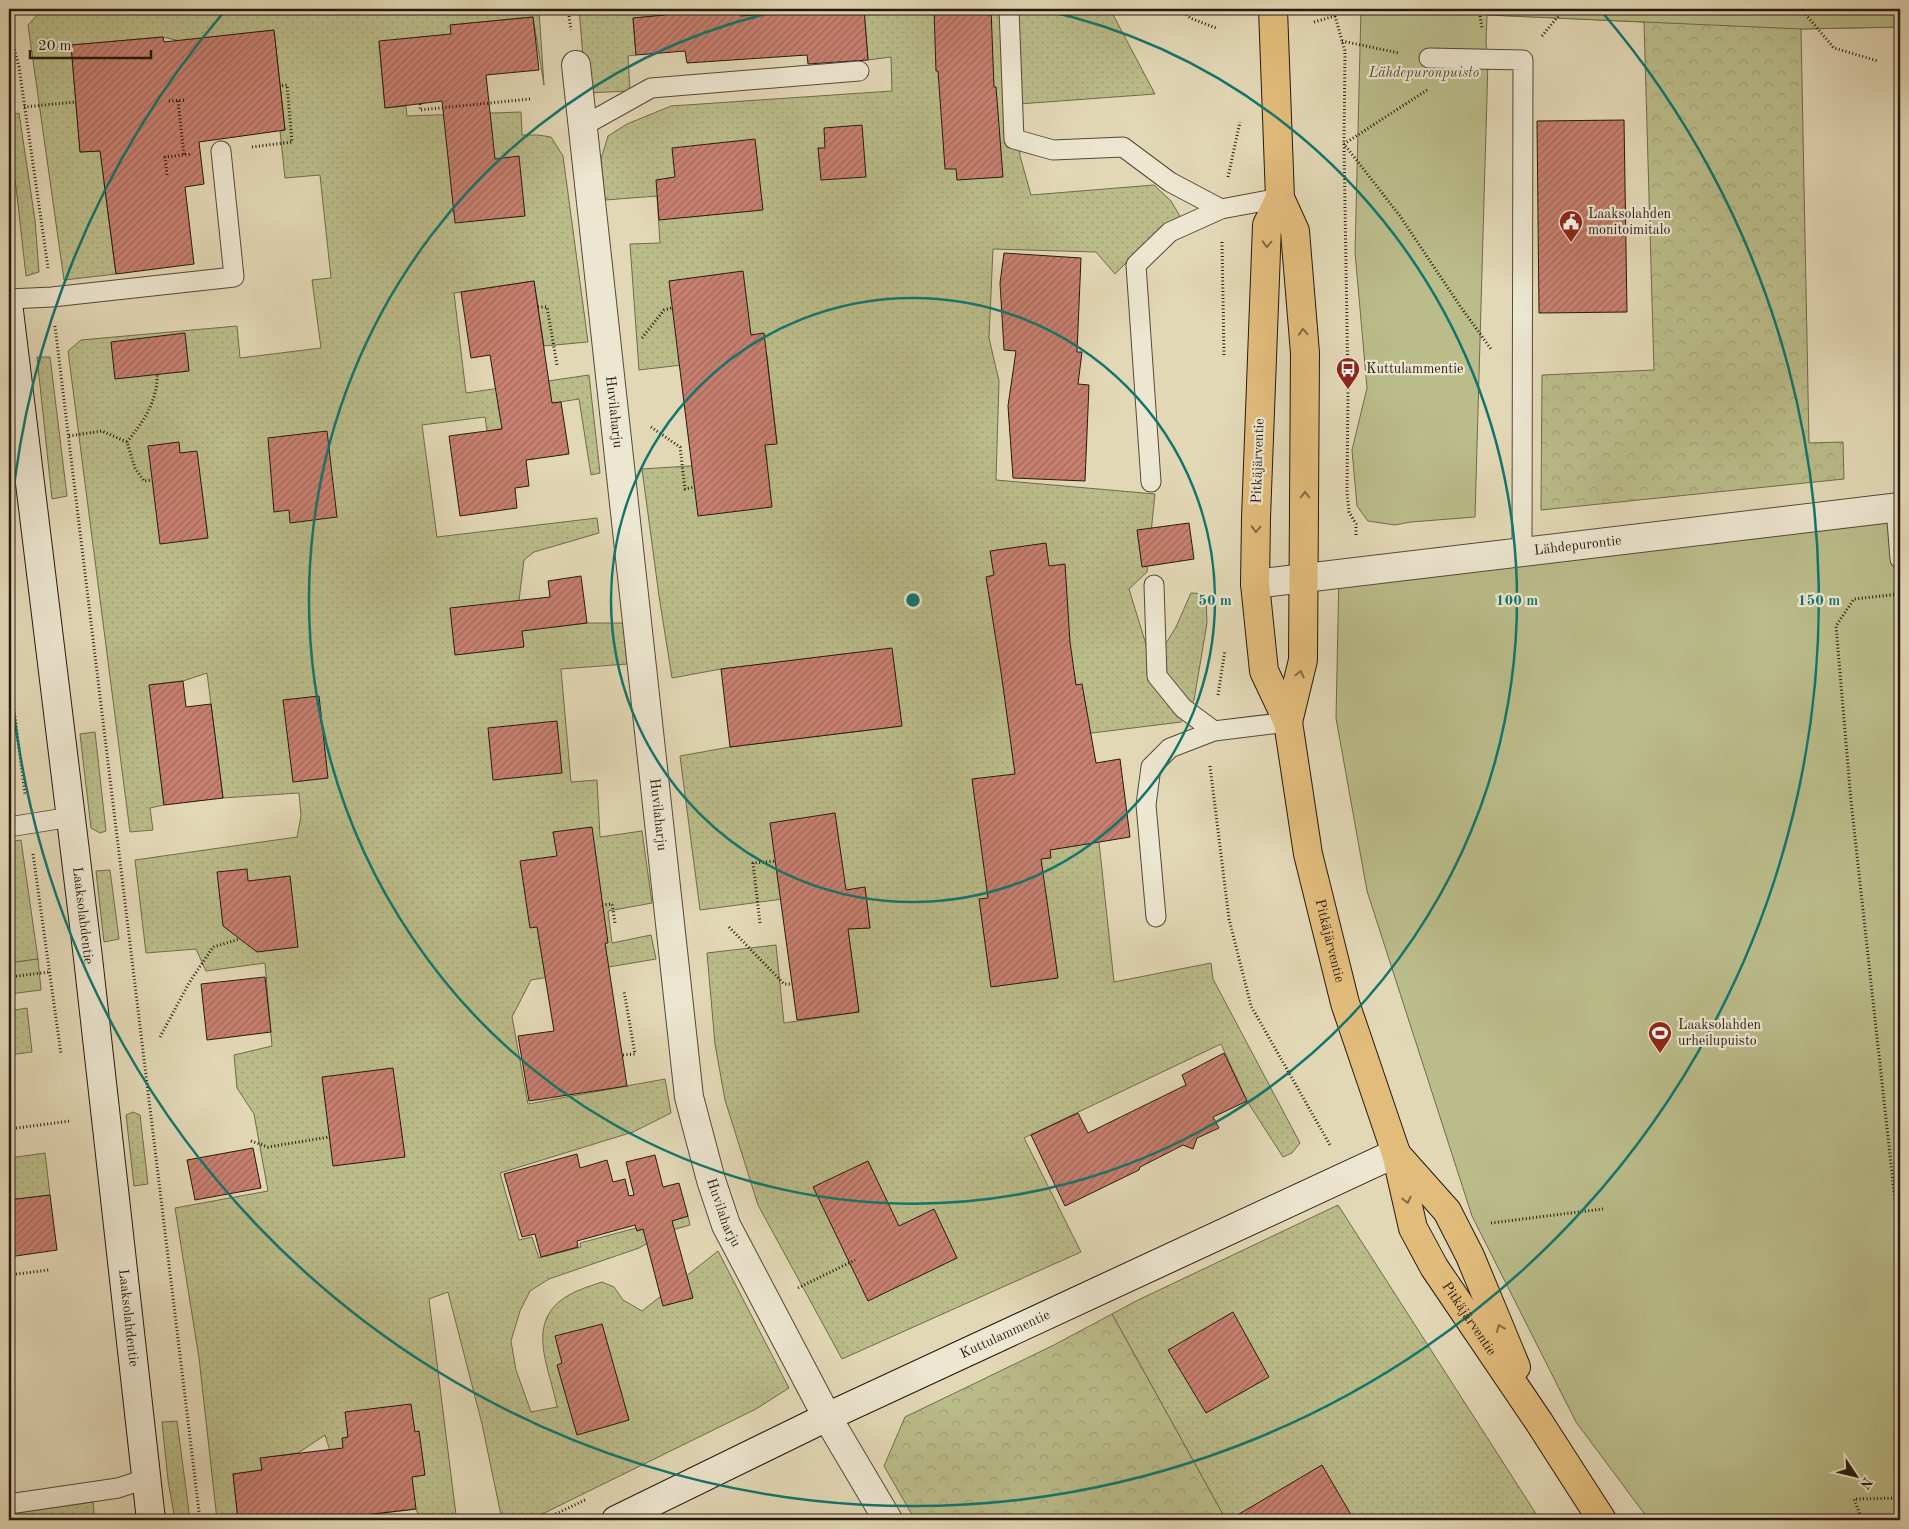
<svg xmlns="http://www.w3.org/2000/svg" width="1909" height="1529" font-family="'Old Standard TT',serif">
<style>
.grass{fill:url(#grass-dots);stroke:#706a4c}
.forest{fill:url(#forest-crowns);stroke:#706a4c}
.park{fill:#babc89;stroke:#706a4c}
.building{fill:url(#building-hatch);stroke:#251910}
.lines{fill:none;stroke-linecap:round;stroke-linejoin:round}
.lane-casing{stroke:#54493a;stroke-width:21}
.street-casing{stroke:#54493a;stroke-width:30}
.secondary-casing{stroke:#251910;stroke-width:30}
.primary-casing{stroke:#251910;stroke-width:30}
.path{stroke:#251910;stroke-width:3;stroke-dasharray:1 2.5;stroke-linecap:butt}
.lane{stroke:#ede6d0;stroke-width:19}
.street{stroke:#ede6d0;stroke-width:28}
.secondary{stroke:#ede6d0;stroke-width:28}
.primary{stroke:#e2bc7b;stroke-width:28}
.oneway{stroke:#846a46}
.ring{fill:none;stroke:#0f766e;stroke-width:2.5}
.labels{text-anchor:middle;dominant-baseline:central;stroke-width:4.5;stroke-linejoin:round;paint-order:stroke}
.park-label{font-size:14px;font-style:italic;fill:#524a34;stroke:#ede6d0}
.poi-label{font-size:14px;fill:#251910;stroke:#ede6d0;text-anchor:start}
.street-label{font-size:14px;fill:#251910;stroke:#ede6d0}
.centre{fill:#0f766e;stroke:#ede6d0;stroke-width:2.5}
.ring-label{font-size:15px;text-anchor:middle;font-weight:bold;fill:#0f766e;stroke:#ede6d0;stroke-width:4.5;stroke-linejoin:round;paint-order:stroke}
</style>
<defs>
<pattern id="grass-dots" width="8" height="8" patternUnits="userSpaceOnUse" patternTransform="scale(1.25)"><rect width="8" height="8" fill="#babc89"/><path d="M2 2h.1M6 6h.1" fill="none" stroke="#a0a175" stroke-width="1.8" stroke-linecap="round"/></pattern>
<pattern id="forest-crowns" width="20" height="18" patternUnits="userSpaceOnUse" patternTransform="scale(1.25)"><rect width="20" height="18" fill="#babc89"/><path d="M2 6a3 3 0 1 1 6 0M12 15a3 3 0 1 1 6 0" fill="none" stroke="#a0a175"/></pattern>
<pattern id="building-hatch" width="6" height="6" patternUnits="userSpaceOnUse" patternTransform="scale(1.25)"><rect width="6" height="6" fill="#c88070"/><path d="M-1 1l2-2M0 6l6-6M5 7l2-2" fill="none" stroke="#a2685b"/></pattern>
</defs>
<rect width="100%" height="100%" fill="#e3d8b6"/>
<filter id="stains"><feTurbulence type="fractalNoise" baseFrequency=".004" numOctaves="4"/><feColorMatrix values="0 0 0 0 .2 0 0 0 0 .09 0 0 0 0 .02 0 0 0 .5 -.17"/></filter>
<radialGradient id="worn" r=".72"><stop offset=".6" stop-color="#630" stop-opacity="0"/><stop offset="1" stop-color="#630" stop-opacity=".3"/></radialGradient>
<!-- grass -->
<path class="grass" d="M 84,9 L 538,9 L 539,10 L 544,85 L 533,17 L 451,25 L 451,34 L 379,42 L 385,108 L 406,106 L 407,116 L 521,112 L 522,135 L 538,135 L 551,137 L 563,156 L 588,342 L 544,346 L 534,281 L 454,293 L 466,393 L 589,375 L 600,473 L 591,475 L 579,399 L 514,409 L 534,459 L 526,460 L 507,428 L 487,431 L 485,417 L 422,425 L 437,537 L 597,518 L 599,533 L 534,552 L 524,560 L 519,600 L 519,609 L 554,627 L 587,623 L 623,623 L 627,664 L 561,669 L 571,782 L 597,780 L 600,837 L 642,831 L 652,903 L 608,911 L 612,943 L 651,935 L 656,959 L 531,980 L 512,1017 L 528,1104 L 665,1079 L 671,1113 L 633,1132 L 500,1173 L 519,1240 L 532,1237 L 539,1258 L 581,1247 L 580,1243 L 636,1228 L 637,1231 L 688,1216 L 690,1225 L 669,1231 L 639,1248 L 549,1279 L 530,1291 L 520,1311 L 511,1341 L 516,1370 L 531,1412 L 557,1407 C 550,1368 523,1321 569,1295 C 579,1289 591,1286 602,1282 L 614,1287 L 623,1300 L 642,1311 L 718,1251 L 789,1388 L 756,1409 L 530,1520 L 502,1520 L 482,1424 L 448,1292 L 429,1299 L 456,1515 L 420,1518 L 416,1509 L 359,1516 L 356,1494 L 331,1454 L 325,1435 L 298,1453 L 261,1458 L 262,1470 L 233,1474 L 238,1520 L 217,1520 L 199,1358 L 175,1208 L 268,1191 L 254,1114 L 237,1088 L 234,1055 L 272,1046 L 265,963 L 206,971 L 196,949 L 146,953 L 135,860 L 297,837 L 301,816 L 299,793 L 223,798 L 207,673 L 183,681 L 150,685 L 164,805 L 150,808 L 153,830 L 130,832 L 68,351 L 81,340 L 237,326 L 240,358 L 321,348 L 312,280 L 331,278 L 320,175 L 285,178 L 280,131 L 285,130 L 274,30 L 180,41 L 163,37 L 71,45 L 80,152 L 117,150 L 104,183 L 116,274 L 64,280 L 28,25 L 40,12 Z
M 579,9 L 671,9 L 664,9 L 665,15 L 633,18 L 636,55 L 628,56 L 630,91 L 586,93 Z
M 741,9 L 823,9 L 741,15 Z
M 864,9 L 1110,9 L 1155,94 L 1019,104 L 1020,156 L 1031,195 L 1154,185 L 1171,201 L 1181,218 L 1150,239 L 1115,274 L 1096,252 L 993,249 L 989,338 L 999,381 L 996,480 L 1155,494 L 1147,572 L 1129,589 L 1148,651 L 1163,648 L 1176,627 L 1191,593 L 1206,594 L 1207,623 L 1194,700 L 1181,722 L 1084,734 L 1099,842 L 1114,982 L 1211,963 L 1213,979 L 1300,1143 L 1292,1153 L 1283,1157 L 1247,1101 L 1221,1044 L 1024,1138 L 1081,1252 L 842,1359 L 758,1205 L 725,1100 L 715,1044 L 707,953 L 776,945 L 784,1023 L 859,1012 L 848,929 L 870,928 L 865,888 L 700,910 L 680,756 L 730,747 L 901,726 L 892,649 L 721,669 L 672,678 L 659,596 L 642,469 L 767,461 L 765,445 L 777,443 L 767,355 L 639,370 L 630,244 L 660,243 L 657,196 L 605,200 L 601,159 L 608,136 L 627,124 L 671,106 L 892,91 L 891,57 L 868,60 Z
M 19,113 L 35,220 L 39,272 L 26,276 L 16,187 L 9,147 L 9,115 Z
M 37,357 L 50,357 L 67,496 L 52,499 Z
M 95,732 L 106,831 L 100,833 L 91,828 L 80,734 Z
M 21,840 L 38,959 L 9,963 L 9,842 Z
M 110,870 L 119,939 L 104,942 L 96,871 Z
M 27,1008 L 32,1052 L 9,1055 L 9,1011 Z
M 133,1112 L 140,1115 L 148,1184 L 134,1186 L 126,1115 Z
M 45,1153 L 50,1195 L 9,1200 L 9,1158 Z
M 1338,1205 L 1540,1520 L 1226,1520 L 1112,1314 L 1134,1302 Z
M 177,1421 L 190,1520 L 175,1520 L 168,1480 L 162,1422 Z
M 93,1502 L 95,1520 L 9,1520 L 9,1514 Z"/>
<!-- forest -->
<path class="forest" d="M 1361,9 L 1900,9 L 1900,27 L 1801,29 L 1809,443 L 1843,442 L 1844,479 L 1541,510 L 1542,375 L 1654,370 L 1644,22 Z
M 1112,1314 L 1226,1520 L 915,1520 L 884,1466 L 905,1417 L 1052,1346 Z"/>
<!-- park -->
<path class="park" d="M 1361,9 L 1900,9 L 1900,27 L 1801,29 L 1487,15 L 1486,43 L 1488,60 L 1475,517 L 1411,522 L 1395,525 L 1368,521 L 1357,506 L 1352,450 L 1367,388 L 1355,252 Z
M 1900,507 L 1900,1520 L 1649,1520 L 1576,1422 L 1472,1216 L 1367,891 L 1336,718 L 1339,574 Z
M 38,959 L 41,990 L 9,994 L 9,963 Z"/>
<!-- building -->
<path class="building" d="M 664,9 L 741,9 L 741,16 L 823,9 L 864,9 L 868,60 L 808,64 L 807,55 L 687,63 L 685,51 L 636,55 L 633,18 L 665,15 Z
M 934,9 L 991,9 L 994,87 L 996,87 L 1003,177 L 957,180 L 956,169 L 945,169 L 938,71 L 936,71 Z
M 533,17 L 539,70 L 486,75 L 495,159 L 519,156 L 525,216 L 455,223 L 442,101 L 385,108 L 379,41 L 451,34 L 450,25 Z
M 274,30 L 285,130 L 199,142 L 204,184 L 185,187 L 194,264 L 116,274 L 100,151 L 80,152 L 71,45 L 163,37 L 164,42 Z
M 1624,120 L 1627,312 L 1539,313 L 1537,121 Z
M 862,125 L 866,177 L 821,180 L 818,148 L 825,148 L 824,128 Z
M 755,139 L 763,210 L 659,220 L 656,180 L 675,177 L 672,148 Z
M 1004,253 L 1081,258 L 1077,352 L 1082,352 L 1078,384 L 1089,385 L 1085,481 L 1013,478 L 1008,406 L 1016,351 L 1004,350 L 1000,283 Z
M 743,271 L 751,335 L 764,333 L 777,444 L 765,445 L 772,507 L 698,516 L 669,281 Z
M 534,281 L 552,403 L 561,402 L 569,454 L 526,460 L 529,486 L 515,488 L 517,508 L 460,516 L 449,436 L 502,429 L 490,355 L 471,358 L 461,292 Z
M 185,333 L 189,371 L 115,379 L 111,342 Z
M 327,431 L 337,517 L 290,523 L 289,510 L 274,512 L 268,438 Z
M 179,442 L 180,453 L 197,451 L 208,538 L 160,544 L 148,446 Z
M 1189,523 L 1194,559 L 1142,567 L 1137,530 Z
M 1046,543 L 1049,566 L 1065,564 L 1070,642 L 1076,685 L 1082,684 L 1096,763 L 1120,759 L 1130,837 L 1050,850 L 1051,858 L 1041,859 L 1058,978 L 991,987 L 979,899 L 988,898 L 972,779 L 1015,774 L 1001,672 L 986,577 L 994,575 L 990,551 Z
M 581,576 L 587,623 L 522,631 L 524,647 L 455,655 L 450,608 L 550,597 L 548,581 Z
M 892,648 L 902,726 L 730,747 L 721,669 Z
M 183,681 L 186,707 L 211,704 L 223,798 L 164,805 L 149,685 Z
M 319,696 L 328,778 L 293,782 L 283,700 Z
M 557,721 L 562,773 L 493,780 L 488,728 Z
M 835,813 L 846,890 L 865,887 L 870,928 L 848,929 L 859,1012 L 797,1020 L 770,823 Z
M 592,827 L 608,943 L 605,943 L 627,1086 L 529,1101 L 518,1036 L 554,1031 L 537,927 L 530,928 L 520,861 L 557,856 L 553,832 Z
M 247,869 L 248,881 L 290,876 L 298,947 L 257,952 L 223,926 L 217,872 Z
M 265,977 L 271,1032 L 207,1040 L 201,984 Z
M 1224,1053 L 1247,1101 L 1213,1117 L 1219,1128 L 1197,1138 L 1193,1149 L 1183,1145 L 1140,1167 L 1139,1170 L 1065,1206 L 1031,1135 L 1078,1113 L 1088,1133 L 1186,1085 L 1182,1075 Z
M 393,1068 L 405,1157 L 333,1166 L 322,1077 Z
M 253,1148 L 261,1188 L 195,1200 L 187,1160 Z
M 577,1154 L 580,1168 L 607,1160 L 613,1182 L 625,1179 L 629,1196 L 634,1195 L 626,1162 L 655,1155 L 663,1187 L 679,1183 L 688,1216 L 672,1221 L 693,1298 L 663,1306 L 643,1229 L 637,1231 L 635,1225 L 577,1241 L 578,1247 L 541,1257 L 535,1234 L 522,1237 L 504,1174 Z
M 868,1161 L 899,1226 L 934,1209 L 957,1258 L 868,1301 L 813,1187 Z
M 50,1195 L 57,1250 L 9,1257 L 9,1200 Z
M 1233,1312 L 1269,1377 L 1206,1413 L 1168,1350 Z
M 602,1324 L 629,1420 L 577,1435 L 557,1365 L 562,1363 L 555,1336 Z
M 411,1404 L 415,1432 L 419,1431 L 425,1475 L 412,1477 L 416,1509 L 321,1520 L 238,1520 L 233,1474 L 262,1470 L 260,1458 L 343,1448 L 342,1438 L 348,1437 L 345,1412 Z
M 1322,1465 L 1354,1520 L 1229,1520 Z"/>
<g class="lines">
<!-- lane casing -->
<g class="lane-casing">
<path id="lane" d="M 1009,9 L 1014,139 L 1053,150 L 1123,147 L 1170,182 L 1221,209
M 1429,58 L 1523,60 L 1522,553
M 583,126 L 651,88 L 859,71
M 9,299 L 52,297 L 234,277 L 221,151
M 1151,482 L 1136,265 L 1170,232 L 1221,209 L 1280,198
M 1896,508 L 1900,559
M 1154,585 L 1157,676 L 1183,708 L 1214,731
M 9,827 L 71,817
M 1156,917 L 1146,805 L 1151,767 L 1170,748 L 1214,731 L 1288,722
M 9,1504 L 118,1488 L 146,1479"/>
</g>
<!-- street casing -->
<g class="street-casing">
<g id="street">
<path id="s1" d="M 576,65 L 689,1097 L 711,1180 L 726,1225 L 827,1417 L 888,1520"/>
<path id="s2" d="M 1255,584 L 1900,507"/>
</g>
</g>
<!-- secondary casing -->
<g class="secondary-casing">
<g id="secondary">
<path id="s3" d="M 9,311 L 88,958 L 151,1520"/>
<path id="s4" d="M 616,1520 L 827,1417 L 1396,1153"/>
</g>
</g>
<!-- primary casing -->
<g class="primary-casing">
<g id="primary">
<path d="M 1273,9 L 1280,198 L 1295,231 L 1305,353 L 1303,660 L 1288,722"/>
<path id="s5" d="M 1280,198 L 1267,225 L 1256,518 L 1255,584 L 1264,671 L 1288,722 L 1308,854 L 1345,1003 L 1396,1153 L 1413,1228 L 1434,1267 L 1539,1422 L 1602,1520"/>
<path d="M 1398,1156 L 1447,1211 L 1470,1256 L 1516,1367"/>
</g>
</g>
<!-- path -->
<path class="path" d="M 568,9 L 571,30
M 1182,9 L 1190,18 L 1216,28
M 1479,9 L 1482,28
M 1801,9 L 1834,48 L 1878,61
M 1335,16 L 1345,51 L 1344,144 L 1348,390 L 1347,492 L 1349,512 L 1356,524 L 1356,536
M 1314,22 L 1335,16 L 1340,9
M 9,29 L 19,67 L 48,268
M 1542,36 L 1564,9
M 1342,41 L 1399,53
M 1427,90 L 1344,144 L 1400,216 L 1460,306 L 1491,349
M 169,101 L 186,100
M 178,101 L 184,155
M 420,104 L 420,110 L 530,99
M 24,107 L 75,102
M 252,147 L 292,142 L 287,85 L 280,86
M 167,175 L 165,157 L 191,154
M 1228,177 L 1240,122
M 1222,242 L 1224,356
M 538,307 L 547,307 L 557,365
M 55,326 L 200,1520
M 642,338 L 664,310 L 672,308
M 651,427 L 680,447 L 685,489 L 694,487
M 69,436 L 102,431 L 127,442 L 135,468 L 144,481 L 152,480
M 127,442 C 143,422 158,401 157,374
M 9,671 L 25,794
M 1218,695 L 1225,650
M 1210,766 L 1229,919 L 1251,1006 L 1330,1145
M 33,854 L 61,1054
M 602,905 L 612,904 L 615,923
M 760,923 L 753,863 L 776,861
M 729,927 L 784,984 L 792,984
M 9,977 L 50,972
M 160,1037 L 189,983 L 213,947 L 240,939
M 623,1055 L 635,1054 L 624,991
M 9,1129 L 70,1121
M 251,1141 L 268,1147 L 329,1137
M 1491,1223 L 1603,1209
M 1899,1237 L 1851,801 L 1836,626 L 1854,599 L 1900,594
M 9,1275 L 49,1270
M 798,1288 L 855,1260
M 543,1520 L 587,1499
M 1862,1520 L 1854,1499 L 1900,1498"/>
<!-- lane -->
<use href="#lane" class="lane"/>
<!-- street -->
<use href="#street" class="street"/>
<!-- secondary -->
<use href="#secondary" class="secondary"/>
<!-- primary -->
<use href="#primary" class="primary"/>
</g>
<!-- one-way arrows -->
<defs><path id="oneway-chevron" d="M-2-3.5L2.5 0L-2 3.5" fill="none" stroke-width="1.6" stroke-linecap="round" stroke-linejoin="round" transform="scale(1.25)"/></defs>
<g class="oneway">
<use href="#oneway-chevron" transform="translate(1267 244) rotate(92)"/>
<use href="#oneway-chevron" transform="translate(1303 332) rotate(-94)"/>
<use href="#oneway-chevron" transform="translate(1305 495) rotate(-90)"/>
<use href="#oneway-chevron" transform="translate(1256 529) rotate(91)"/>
<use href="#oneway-chevron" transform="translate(1300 674) rotate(-77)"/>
<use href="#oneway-chevron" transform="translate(1407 1200) rotate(77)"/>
<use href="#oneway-chevron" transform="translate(1500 1328) rotate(-113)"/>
</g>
<!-- distance rings -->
<g class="ring">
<circle cx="913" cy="600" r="302"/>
<path d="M1039 9A604 604 0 1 1 787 9"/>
<path d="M9 537A906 906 0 0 1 224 12M1602 12A906 906 0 1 1 9 663"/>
</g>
<!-- icons -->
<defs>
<g id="civic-pin" transform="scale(1.25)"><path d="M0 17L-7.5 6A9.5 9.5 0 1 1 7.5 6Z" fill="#8f2418" stroke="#ede6d0"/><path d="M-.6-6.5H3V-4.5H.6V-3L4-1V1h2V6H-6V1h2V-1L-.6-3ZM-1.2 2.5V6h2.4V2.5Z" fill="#fff"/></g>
<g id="bus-pin" transform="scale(1.25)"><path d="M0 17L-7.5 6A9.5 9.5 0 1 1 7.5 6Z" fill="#8f2418" stroke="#ede6d0"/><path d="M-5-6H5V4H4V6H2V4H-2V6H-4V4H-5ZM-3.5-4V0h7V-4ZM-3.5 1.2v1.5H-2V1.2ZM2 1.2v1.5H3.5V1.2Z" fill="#fff"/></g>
<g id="stadium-pin" transform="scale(1.25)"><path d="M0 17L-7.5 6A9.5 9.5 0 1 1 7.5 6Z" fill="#8f2418" stroke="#ede6d0"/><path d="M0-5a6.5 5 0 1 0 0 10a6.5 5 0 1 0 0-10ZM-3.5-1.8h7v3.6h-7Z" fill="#fff"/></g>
</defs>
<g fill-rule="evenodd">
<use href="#civic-pin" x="1571" y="222"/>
<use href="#bus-pin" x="1348" y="369"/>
<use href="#stadium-pin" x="1660" y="1033"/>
</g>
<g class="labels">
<!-- park labels -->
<g class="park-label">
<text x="1424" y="73">Lähdepuronpuisto</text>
</g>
<!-- poi labels -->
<g class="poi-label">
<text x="1588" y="214">Laaksolahden<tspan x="1588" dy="16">monitoimitalo</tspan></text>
<text x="1366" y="369">Kuttulammentie</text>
<text x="1678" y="1025">Laaksolahden<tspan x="1678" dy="16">urheilupuisto</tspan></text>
</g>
<!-- street labels -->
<g class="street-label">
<text stroke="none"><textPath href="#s1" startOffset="349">Huvilaharju</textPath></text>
<text transform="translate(1258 461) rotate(-88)">Pitkäjärventie</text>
<text stroke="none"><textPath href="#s2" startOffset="325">Lähdepurontie</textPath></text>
<text stroke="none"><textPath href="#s1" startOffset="754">Huvilaharju</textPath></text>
<text stroke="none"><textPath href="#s3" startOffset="609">Laaksolahdentie</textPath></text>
<text stroke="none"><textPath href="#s5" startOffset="756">Pitkäjärventie</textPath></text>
<text stroke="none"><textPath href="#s1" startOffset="1159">Huvilaharju</textPath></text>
<text stroke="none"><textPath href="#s3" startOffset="1014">Laaksolahdentie</textPath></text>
<text stroke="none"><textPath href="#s5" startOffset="1162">Pitkäjärventie</textPath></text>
<text stroke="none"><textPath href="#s4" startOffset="431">Kuttulammentie</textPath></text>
</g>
</g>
<circle cx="913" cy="600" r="8" class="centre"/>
<g class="ring-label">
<text x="1215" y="605">50 m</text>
<text x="1517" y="605">100 m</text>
<text x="1819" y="605">150 m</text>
</g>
<!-- margin -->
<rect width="1909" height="1529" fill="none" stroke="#e3d8b6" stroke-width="30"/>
<rect x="10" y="10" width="1889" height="1509" fill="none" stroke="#251910" stroke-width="2.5"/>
<rect x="15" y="15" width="1879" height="1499" fill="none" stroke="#251910"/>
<!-- north arrow -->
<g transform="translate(1856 1476) rotate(125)" stroke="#ede6d0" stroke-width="4" paint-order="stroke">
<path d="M0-4L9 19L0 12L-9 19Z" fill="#251910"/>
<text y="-8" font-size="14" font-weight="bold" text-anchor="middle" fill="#251910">N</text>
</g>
<!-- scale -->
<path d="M30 50v8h121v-8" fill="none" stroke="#251910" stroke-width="2.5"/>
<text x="38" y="50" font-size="15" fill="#251910" stroke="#ede6d0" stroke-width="4" paint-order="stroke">20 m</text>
<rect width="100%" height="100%" filter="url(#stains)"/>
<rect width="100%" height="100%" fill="url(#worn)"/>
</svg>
